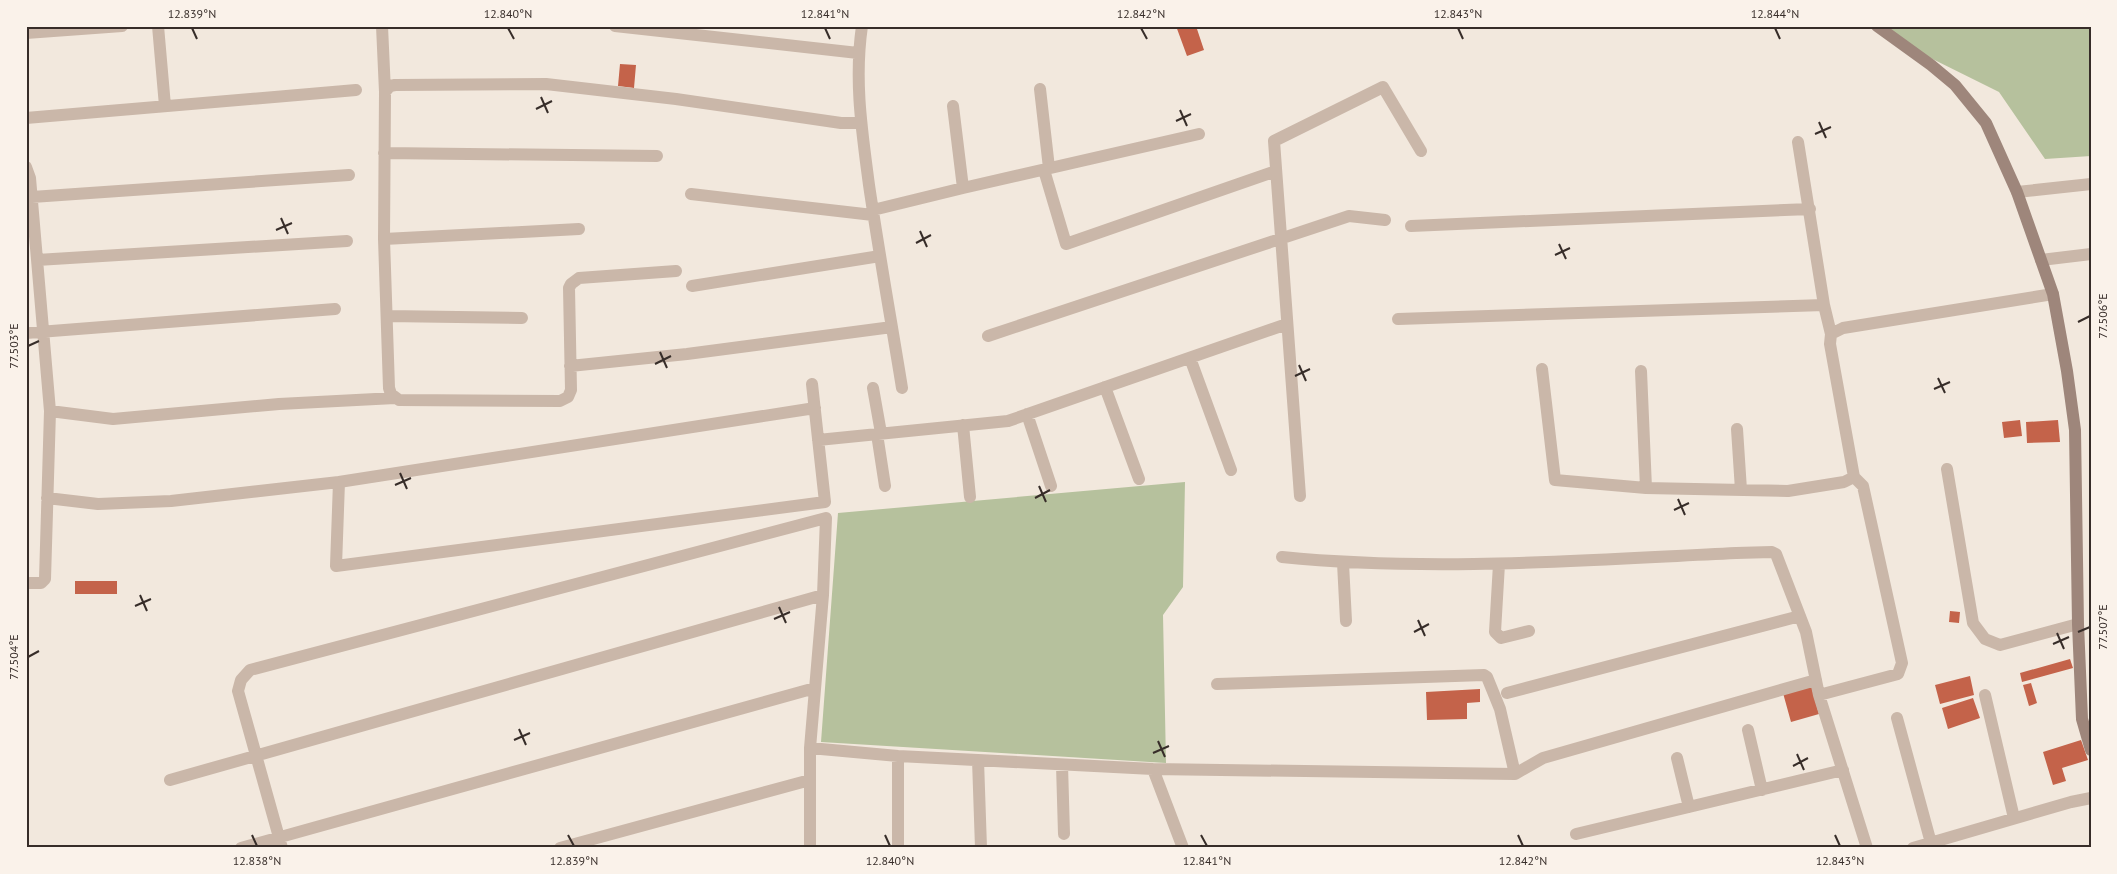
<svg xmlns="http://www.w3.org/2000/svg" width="2117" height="874" font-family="'PT Sans',sans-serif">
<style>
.green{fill:#b6c19d}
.building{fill:#c4634a}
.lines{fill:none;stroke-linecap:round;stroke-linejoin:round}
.minor{stroke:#cab7a9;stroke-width:12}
.secondary{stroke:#9e867b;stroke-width:12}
.ticks{fill:none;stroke:#372d29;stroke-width:2}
.neatline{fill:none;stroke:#372d29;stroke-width:2}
.ticks-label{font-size:12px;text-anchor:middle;fill:#372d29}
</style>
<rect width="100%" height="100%" fill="#f2e8dd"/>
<!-- green -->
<path class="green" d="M 1866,26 L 2091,26 L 2091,156 L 2045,159 L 1999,92 Z
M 1185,482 L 1183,587 L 1163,615 L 1166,763 L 821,742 L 838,513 Z"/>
<!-- building -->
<path class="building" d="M 1176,26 L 1196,26 L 1204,50 L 1187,56 Z
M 620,64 L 636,65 L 634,88 L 618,86 Z
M 2020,420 L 2022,436 L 2004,438 L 2002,422 Z
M 2058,420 L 2060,442 L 2027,443 L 2026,422 Z
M 75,581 L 117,581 L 117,594 L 75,594 Z
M 1950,611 L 1960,612 L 1959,623 L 1949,622 Z
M 2070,659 L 2073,668 L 2022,682 L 2020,673 Z
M 1970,676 L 1974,695 L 1940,704 L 1935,685 Z
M 2031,683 L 2037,703 L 2029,706 L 2023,685 Z
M 1811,685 L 1819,714 L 1791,722 L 1783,693 Z
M 1480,689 L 1480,702 L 1467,703 L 1467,719 L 1427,720 L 1426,692 Z
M 1973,698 L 1980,718 L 1948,729 L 1942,708 Z
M 2081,740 L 2088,760 L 2062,768 L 2066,781 L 2053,785 L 2043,752 Z"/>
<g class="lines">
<!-- minor -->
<path class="minor" d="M 158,26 L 165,106
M 382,26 L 385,92
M 615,26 L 858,53
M 862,26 C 854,81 862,131 869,185 C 879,253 891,320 902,388
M 26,33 L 122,26
M 1040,89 L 1049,168
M 26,118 L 356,90
M 1798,142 L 1824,305 L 1831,334
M 384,153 L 657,156
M 26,167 L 30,178 L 50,411 L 45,579 L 41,583 L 26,583
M 1044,170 L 1066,244 L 1276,171
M 963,188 L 1199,134
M 2017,192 L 2091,184
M 691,194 L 873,215
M 32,197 L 349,175
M 873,210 L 963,188 L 953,106
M 1411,226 L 1810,209
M 384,239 L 579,229
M 37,260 L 347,241
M 2041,260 L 2091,254
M 676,271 L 579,278 L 571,284 L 569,288 L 571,390 L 568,397 L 560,401 L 399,400 L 391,394 L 389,388 L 384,239 L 385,92 L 390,86 L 395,85 L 546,84 L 676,99 L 841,123 L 861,123
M 692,286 L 880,256
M 387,316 L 522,318
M 1398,319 L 1824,305
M 26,333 L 335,309
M 988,336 L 1349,216 L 1385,220
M 1190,358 L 1231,470
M 570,366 L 687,354 L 892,327
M 1542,369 L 1555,480 L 1646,488 L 1788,491 L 1844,482 L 1854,477 L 1830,344 L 1831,334 L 1843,328 L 2053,294
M 1641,371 L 1646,488
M 812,384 L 825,502 L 336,566 L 339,482 L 815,408
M 1105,387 L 1139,479
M 873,388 L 881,433
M 50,411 L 113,419 L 279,404 L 395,398
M 1027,414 L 1051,486
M 963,425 L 970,497
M 1737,429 L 1741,490
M 877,434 L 885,486
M 818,440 L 1008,421 L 1287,324
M 1947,469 L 1973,623 L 1985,639 L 2000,645 L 2078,624
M 1300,496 L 1274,141 L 1383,87 L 1421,151
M 47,498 L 98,504 L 171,501 L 339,482
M 1282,557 C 1433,572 1585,560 1736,553 L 1772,552 L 1776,554 L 1806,632 L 1819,695 L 1867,848
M 1343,563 L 1346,621
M 1499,564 L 1495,632 L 1501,638 L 1529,631
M 1217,684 L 1484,675 L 1487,677 L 1500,709 L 1515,774
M 1507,693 L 1800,616
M 1819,695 L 1898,674 L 1902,663 L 1863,486 L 1854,477
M 1985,695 L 2014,818
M 1897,718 L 1931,843
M 1748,730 L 1762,790
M 898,756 L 898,848
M 1677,758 L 1689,807
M 978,760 L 981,848
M 1062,765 L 1064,834
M 1153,769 L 1183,848
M 170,780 L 823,595
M 1576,834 L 1843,770
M 241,848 L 815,688
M 282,848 L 238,691 L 241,680 L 250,670 L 826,518 L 823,595 L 810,748
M 560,848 L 810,780
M 810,848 L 810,748 L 898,756 L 1153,769 L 1515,774 L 1543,758 L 1816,680
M 1913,848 L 2071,802 L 2091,798"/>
<!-- secondary -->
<path class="secondary" d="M 1877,26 L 1931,65 L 1955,85 L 1986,123 L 2017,192 L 2053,294 L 2067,371 L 2075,430 L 2078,624 L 2082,719 L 2091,750"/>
</g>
<!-- ticks -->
<path class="ticks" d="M 192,28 L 197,39M 508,28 L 514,39M 825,28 L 830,39M 1141,28 L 1147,39M 1458,28 L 1463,39M 1775,28 L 1780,39M 541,97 L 548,113M 536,109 L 552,101M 1180,110 L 1187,126M 1176,121 L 1191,114M 1819,122 L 1826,138M 1815,134 L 1831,127M 281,218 L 288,234M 276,230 L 292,223M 920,231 L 927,247M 916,243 L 931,235M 1559,244 L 1566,259M 1555,255 L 1570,248M 2078,322 L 2090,316M 28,346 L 39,341M 660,352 L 667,368M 655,364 L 671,356M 1299,365 L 1306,381M 1295,376 L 1310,369M 1938,378 L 1945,393M 1934,389 L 1950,382M 400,473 L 407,489M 395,485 L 411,478M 1039,486 L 1046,502M 1035,498 L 1050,490M 1678,499 L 1685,515M 1674,510 L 1689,503M 140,595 L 147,611M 135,606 L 151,599M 779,607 L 786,623M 774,619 L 790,612M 1418,620 L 1425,636M 1414,632 L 1429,624M 2078,632 L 2090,627M 2057,633 L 2064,649M 2053,644 L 2069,637M 28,657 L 39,651M 519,729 L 526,745M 514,740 L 530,733M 1158,741 L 1165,757M 1153,753 L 1169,746M 1797,754 L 1804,770M 1793,766 L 1808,758M 252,835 L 257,846M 568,835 L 574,846M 885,835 L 890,846M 1201,835 L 1207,846M 1518,835 L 1523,846M 1835,835 L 1840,846"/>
<!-- border -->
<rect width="2117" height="874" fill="none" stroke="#faf2ea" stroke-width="55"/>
<rect x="28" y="28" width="2062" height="818" class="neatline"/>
<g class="ticks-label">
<text x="192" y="18">12.839°N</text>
<text x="508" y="18">12.840°N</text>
<text x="825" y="18">12.841°N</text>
<text x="1141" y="18">12.842°N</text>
<text x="1458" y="18">12.843°N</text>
<text x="1775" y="18">12.844°N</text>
<text transform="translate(2103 316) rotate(-90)" y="4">77.506°E</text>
<text transform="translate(14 346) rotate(-90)" y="4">77.503°E</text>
<text transform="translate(2103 627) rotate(-90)" y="4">77.507°E</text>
<text transform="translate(14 657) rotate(-90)" y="4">77.504°E</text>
<text x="257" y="865">12.838°N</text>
<text x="574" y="865">12.839°N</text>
<text x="890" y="865">12.840°N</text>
<text x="1207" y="865">12.841°N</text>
<text x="1523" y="865">12.842°N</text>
<text x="1840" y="865">12.843°N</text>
</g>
</svg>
